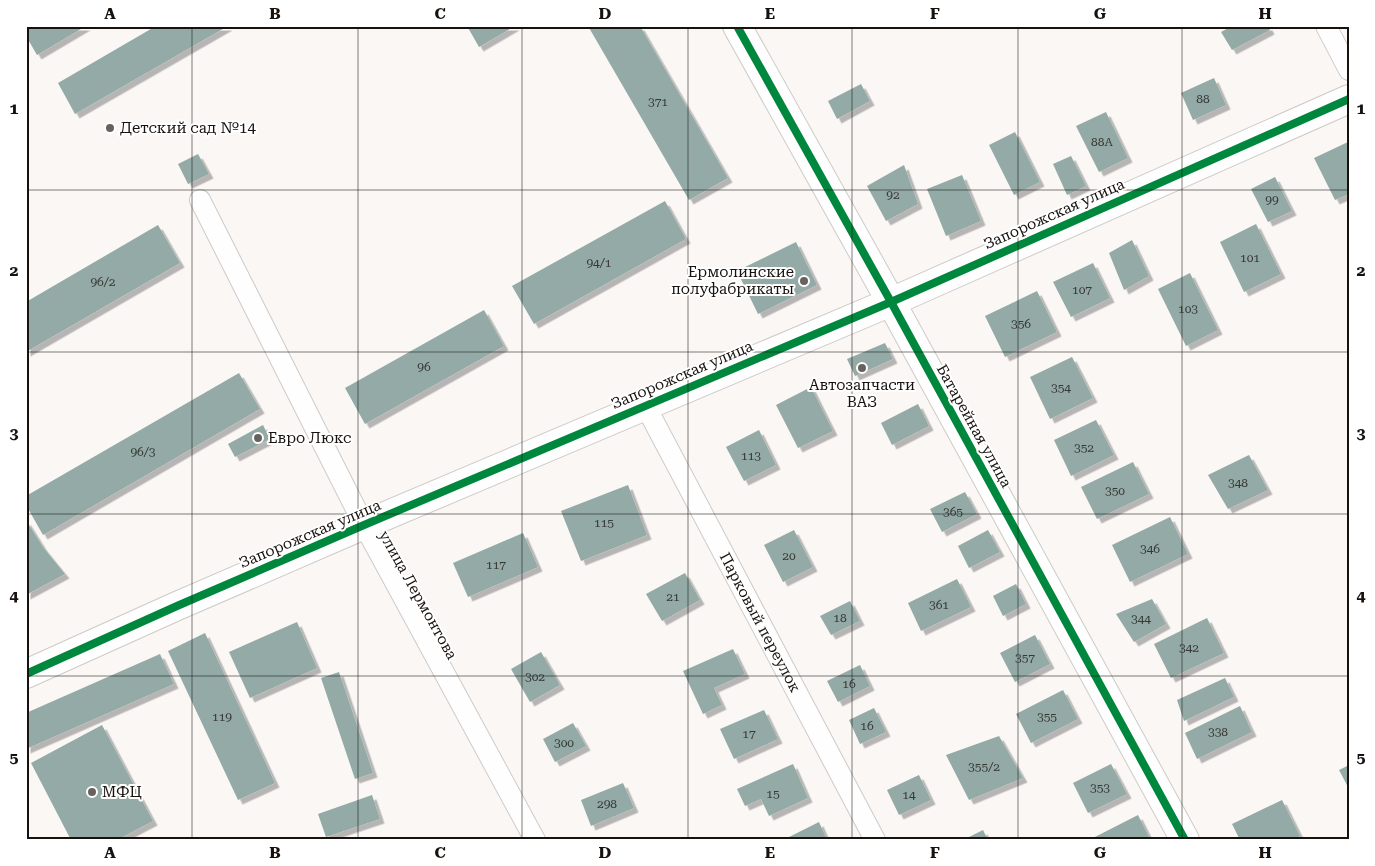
<svg xmlns="http://www.w3.org/2000/svg" width="1375" height="866" font-family="'Roboto Serif',serif">
<style>
.building{fill:#93aaa6;filter:url(#shadow)}
.lines{fill:none;stroke-linecap:round;stroke-linejoin:round}
.street-casing{stroke:#cfcac7;stroke-width:22}
.secondary-casing{stroke:#cfcac7;stroke-width:30}
.street{stroke:#fefefe;stroke-width:20}
.secondary{stroke:#fefefe;stroke-width:28}
.cycleway-casing{stroke:#fff;stroke-width:11}
.cycleway{stroke:#00873e;stroke-width:8}
.grid{fill:none;stroke:#18120e;stroke-width:1;stroke-opacity:0.55}
.poi-dot{fill:#67625f;stroke:#fff;stroke-width:2}
.labels{text-anchor:middle;dominant-baseline:central;stroke-width:4;stroke-linejoin:round;paint-order:stroke}
.number-label{font-size:12px;fill:#373834}
.poi-label{font-size:15px;fill:#18120e;stroke:#fff;text-anchor:start}
.street-label{font-size:15px;fill:#18120e;stroke:#fff}
.neatline{fill:none;stroke:#18120e;stroke-width:2}
.grid-label{font-size:16px;text-anchor:middle;font-weight:bold;fill:#18120e}
</style>
<defs>
<filter id="shadow"><feDropShadow dx="4.5" dy="4.5" stdDeviation="0" flood-color="#0004"/></filter>
</defs>
<rect width="100%" height="100%" fill="#faf7f5"/>
<!-- building -->
<path class="building" d="M 26,26 L 86,26 L 37,55 L 26,36 Z
M 156,26 L 228,26 L 75,114 L 58,83 Z
M 467,26 L 515,26 L 479,47 Z
M 588,26 L 640,26 L 728,178 L 689,200 Z
M 1232,26 L 1268,26 L 1270,30 L 1232,50 L 1221,32 Z
M 1214,78 L 1226,105 L 1193,120 L 1181,93 Z
M 861,84 L 870,101 L 837,119 L 828,101 Z
M 1106,112 L 1128,158 L 1099,172 L 1076,126 Z
M 1015,132 L 1040,182 L 1014,195 L 989,145 Z
M 1348,142 L 1349,194 L 1335,200 L 1314,158 Z
M 198,154 L 209,174 L 188,184 L 178,164 Z
M 1071,156 L 1086,186 L 1067,195 L 1053,164 Z
M 904,165 L 918,204 L 886,221 L 867,186 Z
M 962,175 L 981,221 L 946,236 L 927,189 Z
M 1275,177 L 1292,211 L 1268,222 L 1251,189 Z
M 665,201 L 686,239 L 534,324 L 512,286 Z
M 1256,224 L 1281,274 L 1244,292 L 1220,242 Z
M 158,225 L 180,263 L 26,352 L 26,302 Z
M 1132,240 L 1149,276 L 1124,290 L 1109,253 Z
M 796,242 L 817,285 L 758,314 L 737,271 Z
M 1093,263 L 1110,298 L 1071,317 L 1053,282 Z
M 1190,273 L 1218,330 L 1186,346 L 1158,289 Z
M 1037,291 L 1057,332 L 1005,357 L 985,316 Z
M 484,310 L 504,346 L 365,424 L 345,388 Z
M 885,343 L 893,359 L 855,376 L 847,359 Z
M 1072,357 L 1093,398 L 1050,419 L 1030,377 Z
M 239,373 L 260,409 L 43,535 L 26,505 L 26,496 Z
M 811,387 L 833,431 L 798,448 L 776,405 Z
M 918,404 L 929,426 L 892,445 L 881,423 Z
M 1096,420 L 1114,455 L 1071,476 L 1054,440 Z
M 263,425 L 270,439 L 235,457 L 228,444 Z
M 759,430 L 776,465 L 744,481 L 726,447 Z
M 1249,455 L 1268,490 L 1228,509 L 1208,475 Z
M 1133,462 L 1149,494 L 1097,519 L 1081,487 Z
M 628,485 L 647,535 L 581,561 L 561,511 Z
M 965,492 L 977,514 L 942,532 L 930,509 Z
M 1170,517 L 1188,554 L 1130,582 L 1112,545 Z
M 26,520 L 43,547 L 65,574 L 26,595 Z
M 794,530 L 813,567 L 783,582 L 764,545 Z
M 988,530 L 1000,552 L 969,568 L 958,546 Z
M 523,533 L 538,567 L 468,597 L 453,563 Z
M 685,573 L 700,600 L 662,621 L 646,594 Z
M 957,579 L 971,607 L 921,631 L 908,603 Z
M 1016,584 L 1026,604 L 1003,616 L 993,596 Z
M 1152,599 L 1166,624 L 1134,642 L 1116,614 Z
M 850,601 L 860,621 L 831,635 L 820,616 Z
M 1207,618 L 1224,653 L 1171,678 L 1154,644 Z
M 297,622 L 317,668 L 250,698 L 229,652 Z
M 205,633 L 275,783 L 238,800 L 168,651 Z
M 1035,635 L 1050,664 L 1015,682 L 1000,653 Z
M 733,649 L 745,674 L 714,688 L 722,705 L 703,714 L 683,671 Z
M 541,652 L 560,685 L 530,702 L 511,669 Z
M 160,654 L 174,684 L 26,749 L 26,713 Z
M 860,665 L 870,686 L 838,702 L 827,681 Z
M 339,672 L 373,773 L 355,779 L 321,678 Z
M 1225,678 L 1234,697 L 1184,721 L 1177,700 Z
M 1063,690 L 1078,719 L 1031,743 L 1016,714 Z
M 1240,706 L 1252,732 L 1197,759 L 1185,733 Z
M 874,708 L 886,732 L 860,744 L 849,720 Z
M 764,710 L 778,739 L 734,759 L 720,729 Z
M 573,723 L 586,746 L 555,762 L 543,739 Z
M 102,725 L 153,821 L 117,840 L 71,840 L 31,763 Z
M 999,736 L 1023,778 L 969,800 L 946,755 Z
M 793,764 L 808,798 L 769,816 L 761,799 L 745,806 L 737,789 Z
M 1111,764 L 1127,794 L 1088,813 L 1073,783 Z
M 1349,765 L 1349,789 L 1339,770 Z
M 919,775 L 931,800 L 899,815 L 887,790 Z
M 623,783 L 634,808 L 591,826 L 581,800 Z
M 372,795 L 380,819 L 326,837 L 318,814 Z
M 1282,800 L 1300,836 L 1293,840 L 1240,840 L 1232,824 Z
M 1138,815 L 1150,839 L 1149,840 L 1089,840 Z
M 819,822 L 827,840 L 783,840 Z
M 983,830 L 988,840 L 963,840 Z"/>
<g class="lines">
<!-- street casing -->
<g class="street-casing">
<g id="street">
<path d="M 1326,26 L 1349,70"/>
<path d="M 200,200 L 364,525 L 535,840"/>
<path id="s1" d="M 645,405 L 875,840"/>
</g>
</g>
<!-- secondary casing -->
<g class="secondary-casing">
<path id="secondary" d="M 737,26 L 891,302 L 1185,840
M 26,674 L 177,606 L 364,525 L 891,302 L 1349,99"/>
</g>
<!-- street -->
<use href="#street" class="street"/>
<!-- secondary -->
<use href="#secondary" class="secondary"/>
<!-- cycleway casing -->
<g class="cycleway-casing">
<path id="cycleway" d="M 737,26 L 891,302 L 1185,840
M 26,674 L 177,606 L 364,525 L 891,302 L 1349,99"/>
</g>
<!-- cycleway -->
<use href="#cycleway" class="cycleway"/>
</g>
<!-- grid -->
<path class="grid" d="M 192,26 L 192,840M 358,26 L 358,840M 522,26 L 522,840M 688,26 L 688,840M 852,26 L 852,840M 1018,26 L 1018,840M 1182,26 L 1182,840M 26,190 L 1349,190M 26,352 L 1349,352M 26,514 L 1349,514M 26,676 L 1349,676"/>
<!-- markers -->
<g class="poi-dot">
<circle cx="110" cy="128" r="5"/>
<circle cx="804" cy="281" r="5"/>
<circle cx="862" cy="368" r="5"/>
<circle cx="258" cy="438" r="5"/>
<circle cx="92" cy="792" r="5"/>
</g>
<g class="labels">
<!-- number labels -->
<g class="number-label">
<text x="1203" y="99">88</text>
<text x="658" y="102">371</text>
<text x="1102" y="142">88А</text>
<text x="893" y="195">92</text>
<text x="1272" y="200">99</text>
<text x="1250" y="258">101</text>
<text x="599" y="263">94/1</text>
<text x="103" y="282">96/2</text>
<text x="1082" y="290">107</text>
<text x="1188" y="309">103</text>
<text x="1021" y="324">356</text>
<text x="424" y="367">96</text>
<text x="1061" y="388">354</text>
<text x="1084" y="448">352</text>
<text x="143" y="452">96/3</text>
<text x="751" y="456">113</text>
<text x="1238" y="483">348</text>
<text x="1115" y="491">350</text>
<text x="953" y="512">365</text>
<text x="604" y="523">115</text>
<text x="1150" y="549">346</text>
<text x="789" y="556">20</text>
<text x="496" y="565">117</text>
<text x="673" y="597">21</text>
<text x="939" y="605">361</text>
<text x="840" y="618">18</text>
<text x="1141" y="619">344</text>
<text x="1189" y="648">342</text>
<text x="1025" y="658">357</text>
<text x="535" y="677">302</text>
<text x="849" y="684">16</text>
<text x="222" y="717">119</text>
<text x="1047" y="717">355</text>
<text x="867" y="726">16</text>
<text x="1218" y="732">338</text>
<text x="749" y="734">17</text>
<text x="564" y="743">300</text>
<text x="984" y="767">355/2</text>
<text x="1100" y="788">353</text>
<text x="773" y="794">15</text>
<text x="909" y="795">14</text>
<text x="607" y="804">298</text>
</g>
<!-- poi labels -->
<g class="poi-label">
<text x="120" y="128">Детский сад №14</text>
<text x="794" y="272" text-anchor="end">Ермолинские<tspan x="794" dy="17">полуфабрикаты</tspan></text>
<text x="862" y="385" text-anchor="middle">Автозапчасти<tspan x="862" dy="17">ВАЗ</tspan></text>
<text x="268" y="438">Евро Люкс</text>
<text x="102" y="792">МФЦ</text>
</g>
<!-- street labels -->
<g class="street-label">
<text transform="translate(1054 214) rotate(-24)">Запорожская улица</text>
<text transform="translate(682 375) rotate(-23)">Запорожская улица</text>
<text transform="translate(974 426) rotate(61)">Батарейная улица</text>
<text transform="translate(310 534) rotate(-23)">Запорожская улица</text>
<text transform="translate(418 595) rotate(61)">улица Лермонтова</text>
<text stroke="none"><textPath href="#s1" startOffset="246">Парковый переулок</textPath></text>
</g>
</g>
<!-- border -->
<rect width="1375" height="866" fill="none" stroke="#ffffff" stroke-width="55"/>
<rect x="28" y="28" width="1320" height="810" class="neatline"/>
<g class="grid-label">
<text x="110" y="19">A</text>
<text x="275" y="19">B</text>
<text x="440" y="19">C</text>
<text x="605" y="19">D</text>
<text x="770" y="19">E</text>
<text x="935" y="19">F</text>
<text x="1100" y="19">G</text>
<text x="1265" y="19">H</text>
<text x="14" y="114">1</text>
<text x="1361" y="114">1</text>
<text x="14" y="276">2</text>
<text x="1361" y="276">2</text>
<text x="14" y="439">3</text>
<text x="1361" y="439">3</text>
<text x="14" y="601">4</text>
<text x="1361" y="601">4</text>
<text x="14" y="763">5</text>
<text x="1361" y="763">5</text>
<text x="110" y="858">A</text>
<text x="275" y="858">B</text>
<text x="440" y="858">C</text>
<text x="605" y="858">D</text>
<text x="770" y="858">E</text>
<text x="935" y="858">F</text>
<text x="1100" y="858">G</text>
<text x="1265" y="858">H</text>
</g>
</svg>
